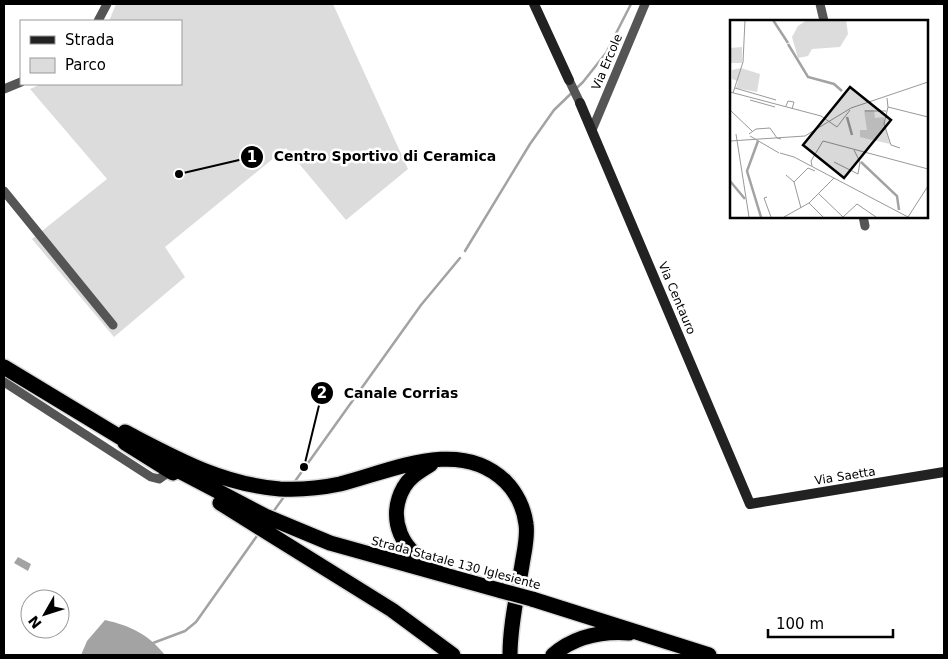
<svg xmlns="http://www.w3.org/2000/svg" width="948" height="659" font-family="'DejaVu Sans',sans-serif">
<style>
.green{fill:#dcdcdc}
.water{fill:#a3a3a3}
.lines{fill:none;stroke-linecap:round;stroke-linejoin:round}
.stream{stroke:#a3a3a3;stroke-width:2.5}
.highway-casing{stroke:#dbdbdb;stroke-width:18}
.street{stroke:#555;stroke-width:9}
.secondary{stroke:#222;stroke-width:10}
.highway{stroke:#000;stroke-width:15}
.highway-bridge-casing{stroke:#dbdbdb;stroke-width:18;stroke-linecap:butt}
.highway-bridge{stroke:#000;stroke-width:15}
.labels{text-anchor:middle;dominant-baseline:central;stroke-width:5;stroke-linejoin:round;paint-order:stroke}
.street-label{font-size:12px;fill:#000;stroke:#fff}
.inset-river{fill:none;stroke:#a3a3a3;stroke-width:2.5}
.inset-road{fill:none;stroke:#999;stroke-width:1}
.view{fill:#000;fill-opacity:0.15;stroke:#000;stroke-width:2.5}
.inset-edge{fill:none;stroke:#000;stroke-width:2.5}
.leader{fill:none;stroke:#000;stroke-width:2}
.callout-dot{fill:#000;stroke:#fff;stroke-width:2}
.mark-label{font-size:15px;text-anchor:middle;font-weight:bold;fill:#fff}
.callout-label{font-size:14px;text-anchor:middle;font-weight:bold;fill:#000;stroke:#fff;stroke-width:5;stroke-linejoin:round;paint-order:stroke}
</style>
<rect width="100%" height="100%" fill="#fff"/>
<!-- green -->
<path class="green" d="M 116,4 L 333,4 L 408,169 L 346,220 L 286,148 L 165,247 L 185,277 L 114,337 L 32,239 L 107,179 L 30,89 L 41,84 L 181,84 L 181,21 L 109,21 Z"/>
<!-- water -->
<path class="water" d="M 18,557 L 31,564 L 28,571 L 14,563 Z
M 105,620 C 131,626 148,634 165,655 L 81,655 L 87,641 Z"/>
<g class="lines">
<!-- stream -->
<path class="stream" d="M 465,251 L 530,144 L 554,110 L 583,82 L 606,53 L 631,4
M 293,484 L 421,305 L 460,258
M 273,512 L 286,494
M 153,643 L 185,631 L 196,622 L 259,533"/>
<!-- highway casing -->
<g class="highway-casing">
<path id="highway" d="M 4,367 L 133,445
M 125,432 C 177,459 221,484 280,489 C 299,490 321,488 340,484 C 392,471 459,437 505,481 C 516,492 524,508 526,524 C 528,537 524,552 522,565 C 517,596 510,625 510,655
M 125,443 L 173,473
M 166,464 L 265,516 L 330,543 L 502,591
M 431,464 C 421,471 410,476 404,487 C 386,518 402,555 436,565
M 220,503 L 392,610 L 453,655
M 532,599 L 709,655
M 553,655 C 574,637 601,631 629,633"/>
</g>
<!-- street -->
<path class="street" d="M 820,4 L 824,21
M 98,21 L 107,4
M 569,80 L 580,103
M 4,89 L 21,82
M 592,130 L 645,4
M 4,191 L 113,325
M 863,216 L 865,226
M 4,382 L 151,477 L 159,479 L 170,471"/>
<!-- secondary -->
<path class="secondary" d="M 534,4 L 569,80
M 580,103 L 750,504 L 944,472"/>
<!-- highway -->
<use href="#highway" class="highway"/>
<!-- highway-bridge casing -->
<g class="highway-bridge-casing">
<path id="highway-bridge" d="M 502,591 L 532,599"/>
</g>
<!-- highway-bridge -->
<use href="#highway-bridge" class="highway-bridge"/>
</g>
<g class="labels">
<!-- street labels -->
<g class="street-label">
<text transform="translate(607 62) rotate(-67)">Via Ercole</text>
<text transform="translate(677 298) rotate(67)">Via Centauro</text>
<text transform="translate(845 476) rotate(-9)">Via Saetta</text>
<text transform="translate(456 563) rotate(15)">Strada Statale 130 Iglesiente</text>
</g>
</g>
<!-- overview -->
<g transform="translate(730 20)">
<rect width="198" height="198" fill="#fff"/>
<path d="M 77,0 L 116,0 L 118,14 L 110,27 L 82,29 L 78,36 L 68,38 L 62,17 L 68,6 Z" fill="#dcdcdc"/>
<path d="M 12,27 L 12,43 L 0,43 L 0,28 ZM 11,48 L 30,54 L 27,72 L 6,68 L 8,61 L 2,59 L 2,50 ZM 134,90 L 144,90 L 145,98 L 154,97 L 160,124 L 130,117 L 130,110 L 137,110 Z" fill="#dcdcdc"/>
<path class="inset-river" d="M 43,0 L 58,23M 58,24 L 78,57 L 104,64 L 112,71M 117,97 L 122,115M 28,121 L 17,151 L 31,197M 131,142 L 167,176 L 169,190M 0,161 L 15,179"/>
<path class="inset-road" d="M 5,68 L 46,80M 0,72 L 91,96M 3,73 L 13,42 L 15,0M 157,78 L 158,87 L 154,104 L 161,125 L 170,128M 20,80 L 45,87M 56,86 L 58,81 L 64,82 L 62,89M 158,87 L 198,97M 0,90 L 22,111M 135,91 L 156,91M 91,96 L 107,107 L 120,90M 6,114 L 19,197M 19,114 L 26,109 L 40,108 L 47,118 L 51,119M 20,116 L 49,133M 0,121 L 75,116 L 121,88 L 198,62M 50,133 L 64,137 L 178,197 L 198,166M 104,142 L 128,154 L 130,142 L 124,130M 82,146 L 81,141 L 93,121 L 198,149M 56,155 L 64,162 L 71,188M 64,162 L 78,148 L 85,151M 88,173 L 113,197M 37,177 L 34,178 L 41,197M 79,183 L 93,197M 54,197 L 79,183 L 104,158M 113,197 L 127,184 L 146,197"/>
<path class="view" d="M 120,67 L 161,100 L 114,158 L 73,125 Z"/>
<rect width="198" height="198" class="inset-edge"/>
</g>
<!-- callouts -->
<path class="leader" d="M179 174L252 157M304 467L322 393"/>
<g class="callout-dot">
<circle cx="179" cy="174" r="5"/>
<circle cx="304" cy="467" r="5"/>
<circle cx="252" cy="157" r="12"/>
<circle cx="322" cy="393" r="12"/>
</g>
<g class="mark-label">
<text x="252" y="162">1</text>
<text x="322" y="398">2</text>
</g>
<g class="callout-label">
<text x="385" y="161">Centro Sportivo di Ceramica</text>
<text x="401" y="398">Canale Corrias</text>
</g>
<!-- border -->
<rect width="948" height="659" fill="none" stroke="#000000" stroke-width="10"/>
<!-- legend -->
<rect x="20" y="20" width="162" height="65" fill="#ffffff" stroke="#999999"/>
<rect x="30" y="36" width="25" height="8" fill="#222222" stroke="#999999"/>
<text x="65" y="45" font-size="15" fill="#000000">Strada</text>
<rect x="30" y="58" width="25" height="15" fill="#dcdcdc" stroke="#999999"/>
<text x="65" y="70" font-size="15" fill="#000000">Parco</text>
<!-- north arrow -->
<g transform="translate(45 614) rotate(231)"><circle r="24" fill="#ffffff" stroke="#999999"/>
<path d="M0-4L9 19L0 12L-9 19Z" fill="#000000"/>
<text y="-8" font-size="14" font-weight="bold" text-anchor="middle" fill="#000000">N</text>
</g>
<!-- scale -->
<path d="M768 629v8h125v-8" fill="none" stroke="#000000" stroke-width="2.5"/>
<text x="776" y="629" font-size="15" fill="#000000" stroke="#ffffff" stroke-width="4" paint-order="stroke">100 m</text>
</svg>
